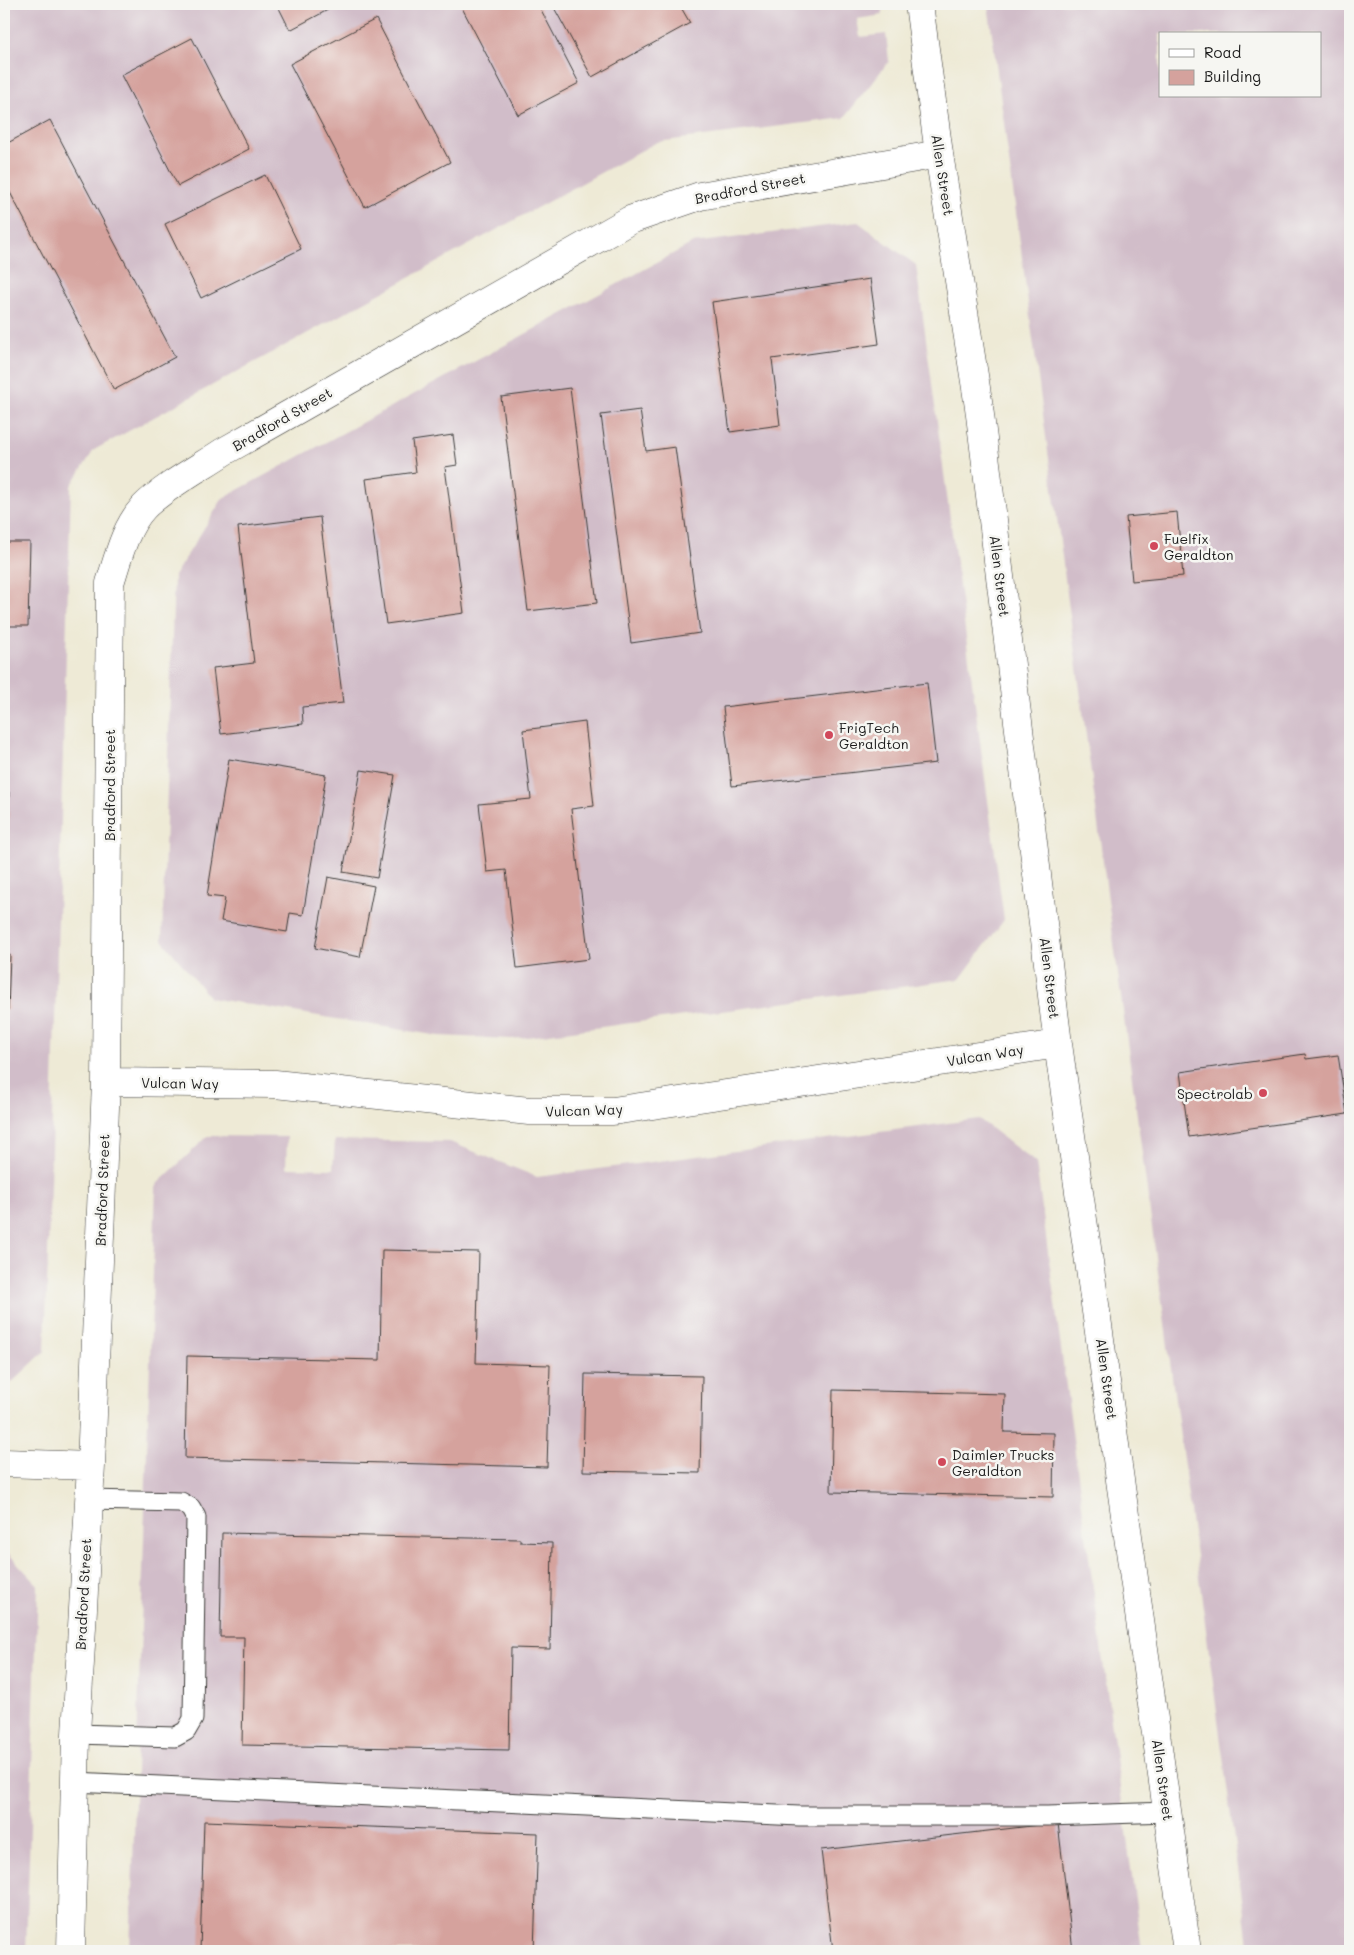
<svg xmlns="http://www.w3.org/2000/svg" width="1354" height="1955" font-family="Mali,sans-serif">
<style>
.industrial{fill:#d1bdc9;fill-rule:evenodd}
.building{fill:#d5a29d}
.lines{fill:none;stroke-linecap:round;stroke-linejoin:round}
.service-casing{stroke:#3c3b38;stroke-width:21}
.minor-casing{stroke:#3c3b38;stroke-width:29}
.service{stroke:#fff;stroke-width:19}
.minor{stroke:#fff;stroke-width:28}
.poi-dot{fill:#d1495b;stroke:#f6f6f2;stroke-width:2}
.labels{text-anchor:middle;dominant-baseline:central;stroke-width:5;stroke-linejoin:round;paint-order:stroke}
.street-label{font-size:14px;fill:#1c1c1c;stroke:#f6f6f2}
.poi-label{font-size:14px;fill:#1c1c1c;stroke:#f6f6f2;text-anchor:start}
</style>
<rect width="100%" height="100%" fill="#f6f6f2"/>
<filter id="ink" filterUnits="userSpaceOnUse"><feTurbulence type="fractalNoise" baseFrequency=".02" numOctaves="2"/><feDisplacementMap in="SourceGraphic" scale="10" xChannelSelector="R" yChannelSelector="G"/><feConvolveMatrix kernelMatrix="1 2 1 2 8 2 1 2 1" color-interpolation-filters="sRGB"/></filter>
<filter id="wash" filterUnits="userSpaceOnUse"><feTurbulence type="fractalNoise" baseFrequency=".0096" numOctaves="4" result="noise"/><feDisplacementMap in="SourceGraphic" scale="20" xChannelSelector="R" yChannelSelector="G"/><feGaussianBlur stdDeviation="1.12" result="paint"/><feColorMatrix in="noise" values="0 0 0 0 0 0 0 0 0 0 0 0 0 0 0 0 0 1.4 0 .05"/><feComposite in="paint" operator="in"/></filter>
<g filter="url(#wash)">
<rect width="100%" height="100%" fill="#eeead6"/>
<!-- industrial -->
<path class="industrial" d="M 4,4 L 881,4 L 883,15 L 857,19 L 860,37 L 886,34 L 889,61 L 844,118 L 657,142 L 94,450 L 71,486 L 45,1351 L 4,1390 Z
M 988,4 L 1350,4 L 1350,1951 L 1249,1951 ZM 1160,34 L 1320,34 L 1320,96 L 1160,96 Z
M 858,222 L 916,265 L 1004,920 L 960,979 L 512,1039 L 439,1036 L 210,998 L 162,940 L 174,576 L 223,498 L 693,243 Z
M 979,1119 L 1036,1163 L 1142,1951 L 130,1951 L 156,1185 L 208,1136 L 287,1137 L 286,1168 L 333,1169 L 335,1140 L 450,1142 L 537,1177 Z
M 4,1549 L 38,1585 L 26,1951 L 4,1951 Z"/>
<g id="blocks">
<!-- building -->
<path class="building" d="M 277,4 L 339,4 L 290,30 Z
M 460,4 L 538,4 L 579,83 L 518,115 Z
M 552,4 L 679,4 L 690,23 L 592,77 Z
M 376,19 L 450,162 L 365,207 L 290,64 Z
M 192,38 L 249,149 L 178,186 L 121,75 Z
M 50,120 L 175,357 L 114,390 L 4,181 L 4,145 Z
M 265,175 L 301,249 L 201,298 L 165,224 Z
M 870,279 L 879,344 L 772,359 L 780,425 L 730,432 L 712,302 Z
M 570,388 L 597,603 L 528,611 L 501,397 Z
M 640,410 L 646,451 L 675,447 L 700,633 L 631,643 L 601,415 Z
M 453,435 L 457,465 L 445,467 L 464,613 L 386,624 L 366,479 L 416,472 L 412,441 Z
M 1177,512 L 1183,576 L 1132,581 L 1126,517 Z
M 320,517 L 343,703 L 302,707 L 303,724 L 221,734 L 213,668 L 254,663 L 238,527 Z
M 4,542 L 30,542 L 28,626 L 4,626 Z
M 927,683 L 936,763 L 732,786 L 723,707 Z
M 585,722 L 594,806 L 571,809 L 589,959 L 517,968 L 506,870 L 487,872 L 479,804 L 531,799 L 523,730 Z
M 229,759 L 326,775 L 303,915 L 290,913 L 287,932 L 221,921 L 225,898 L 207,896 Z
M 361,770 L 395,775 L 377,878 L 343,872 Z
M 4,792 L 9,792 L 8,856 L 4,856 Z
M 328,877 L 374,886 L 360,957 L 315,948 Z
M 4,954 L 10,955 L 8,1010 L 4,1010 Z
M 1305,1054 L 1306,1059 L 1338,1055 L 1347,1114 L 1189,1137 L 1180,1072 Z
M 382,1250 L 479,1252 L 476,1363 L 550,1365 L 547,1467 L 185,1458 L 187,1356 L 380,1360 Z
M 585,1374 L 702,1376 L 700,1473 L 583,1471 Z
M 833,1390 L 1005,1394 L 1004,1432 L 1054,1433 L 1053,1497 L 831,1492 Z
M 222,1533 L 520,1539 L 520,1542 L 552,1543 L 550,1649 L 511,1648 L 509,1750 L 242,1745 L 244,1637 L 220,1637 Z
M 204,1821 L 538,1833 L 534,1951 L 200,1951 Z
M 1058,1823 L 1073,1951 L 833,1951 L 821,1850 Z"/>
</g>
</g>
<g filter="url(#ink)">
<use href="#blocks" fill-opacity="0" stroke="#3c3b38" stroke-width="1"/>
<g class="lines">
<!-- service casing -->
<g class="service-casing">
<path id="service" d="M 76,1734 L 175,1737 L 186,1731 L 193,1719 L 196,1517 L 191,1508 L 181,1502 L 88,1500
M 74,1782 L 799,1816 L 1048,1816 L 1168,1812"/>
</g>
<!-- minor casing -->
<g class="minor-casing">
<path id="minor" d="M 919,4 L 939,154 L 979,407 L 1058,1044 L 1187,1951
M 106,1082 L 275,1084 L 529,1111 L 613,1111 L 1058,1044
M 4,1463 L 91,1466
M 71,1951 L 76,1734 L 91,1466 L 106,1082 L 110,583 C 118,558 125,527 144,507 C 164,487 199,468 223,452 L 630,220 L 700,196 L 939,154"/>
</g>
<!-- service -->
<use href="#service" class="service"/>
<!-- minor -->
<use href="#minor" class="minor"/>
</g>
</g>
<!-- markers -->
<g class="poi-dot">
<circle cx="1154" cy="546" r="5"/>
<circle cx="829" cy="735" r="5"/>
<circle cx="1263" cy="1093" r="5"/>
<circle cx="942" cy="1462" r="5"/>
</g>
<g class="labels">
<!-- street labels -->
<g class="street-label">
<text transform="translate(943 175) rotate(81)">Allen Street</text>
<text transform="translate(750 188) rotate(-11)">Bradford Street</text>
<text transform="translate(282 419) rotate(-30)">Bradford Street</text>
<text transform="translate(1000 576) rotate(83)">Allen Street</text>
<text transform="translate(109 785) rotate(-90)">Bradford Street</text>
<text transform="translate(1050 978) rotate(83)">Allen Street</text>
<text transform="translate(985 1055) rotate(-9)">Vulcan Way</text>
<text transform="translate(180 1083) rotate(1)">Vulcan Way</text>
<text transform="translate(584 1110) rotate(-2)">Vulcan Way</text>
<text transform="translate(102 1190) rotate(-88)">Bradford Street</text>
<text transform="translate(1107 1379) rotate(82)">Allen Street</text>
<text transform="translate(83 1594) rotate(-87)">Bradford Street</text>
<text transform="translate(1163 1780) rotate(82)">Allen Street</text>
</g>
<!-- poi labels -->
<g class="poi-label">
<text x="1164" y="538">Fuelfix<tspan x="1164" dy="16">Geraldton</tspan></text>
<text x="839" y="727">FrigTech<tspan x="839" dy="16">Geraldton</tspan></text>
<text x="1253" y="1093" text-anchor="end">Spectrolab</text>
<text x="952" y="1454">Daimler Trucks<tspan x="952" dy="16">Geraldton</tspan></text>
</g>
</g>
<!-- margin -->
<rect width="1354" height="1955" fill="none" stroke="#f6f6f2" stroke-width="20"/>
<!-- legend -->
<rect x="1159" y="32" width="162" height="65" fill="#f6f6f2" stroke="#9f9f9c"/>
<rect x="1169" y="49" width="25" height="8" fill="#ffffff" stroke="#9f9f9c"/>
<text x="1204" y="58" font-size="15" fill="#1c1c1c">Road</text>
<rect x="1169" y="70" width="25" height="15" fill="#d5a29d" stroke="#9f9f9c"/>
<text x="1204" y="82" font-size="15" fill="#1c1c1c">Building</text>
</svg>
